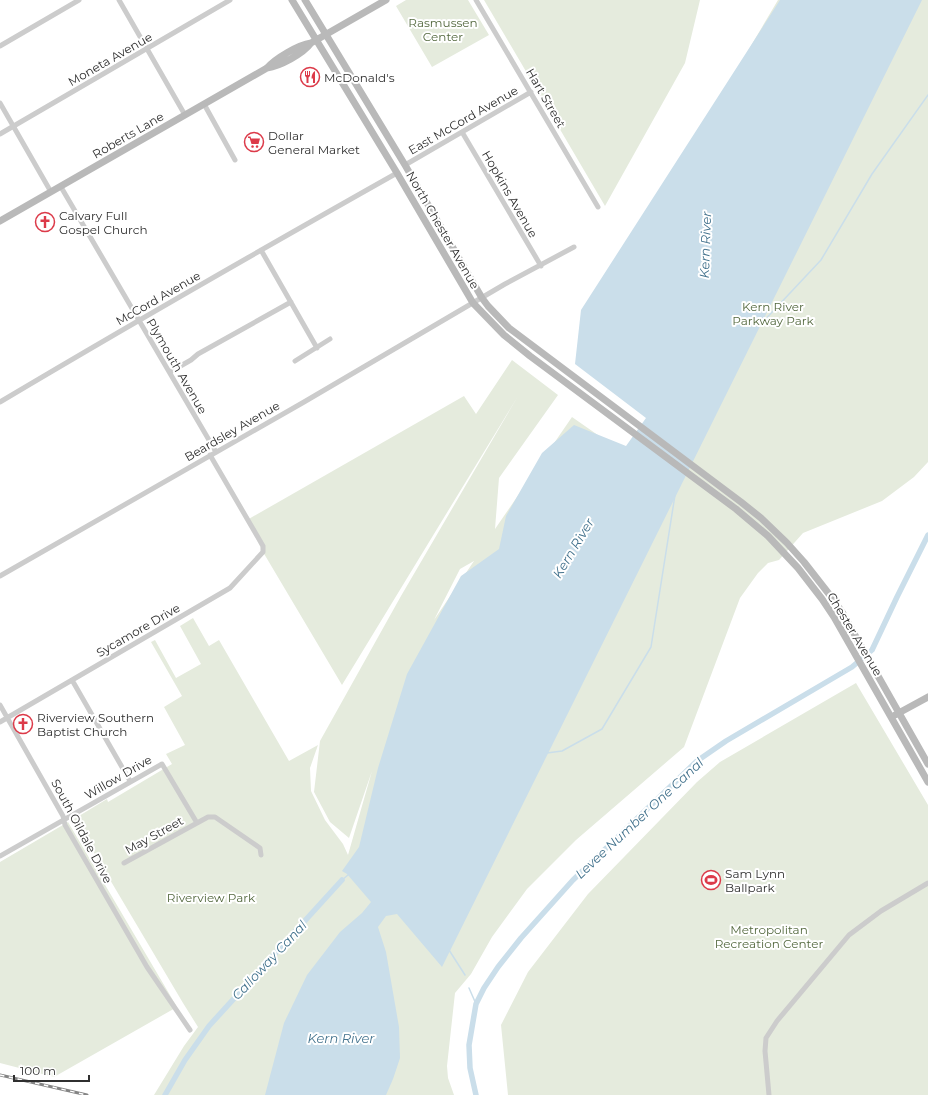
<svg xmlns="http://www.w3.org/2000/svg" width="928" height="1095" font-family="Montserrat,sans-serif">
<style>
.green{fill:#e5ebdd;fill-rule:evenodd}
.water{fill:#cadeea}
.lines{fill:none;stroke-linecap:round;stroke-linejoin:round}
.stream{stroke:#cadeea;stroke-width:1.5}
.canal{stroke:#cadeea;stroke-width:5.5}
.minor{stroke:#ccc;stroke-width:5}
.secondary{stroke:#b9b9b9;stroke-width:7}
.rail-casing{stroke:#848484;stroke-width:3}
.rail{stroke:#fff;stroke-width:1.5;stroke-dasharray:4.5;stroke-linecap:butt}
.labels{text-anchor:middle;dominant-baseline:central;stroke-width:4;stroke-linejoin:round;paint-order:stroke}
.park-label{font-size:12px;fill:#53683e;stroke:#fff}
.street-label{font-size:12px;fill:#2f2f2f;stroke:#fff}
.poi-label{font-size:12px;fill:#2f2f2f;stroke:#fff;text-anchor:start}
.water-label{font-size:13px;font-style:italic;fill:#41718c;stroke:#fff}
</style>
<rect width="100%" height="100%" fill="#fff"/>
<!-- green -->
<path class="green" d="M 406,0 L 468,0 L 489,35 L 432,67 L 396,6 Z
M 484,0 L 700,0 L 685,63 L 605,206 Z
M 778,0 L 928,0 L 928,462 L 914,477 L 882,501 L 803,533 L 779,560 L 768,563 L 758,573 L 740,598 L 684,747 L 576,840 L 527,889 L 492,937 L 471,974 L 455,993 L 447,1066 L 448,1078 L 454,1095 L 154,1095 L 184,1046 L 198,1027 L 183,1003 L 74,819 L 107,799 L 108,802 L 172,764 L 166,754 L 185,745 L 164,707 L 182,696 L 151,642 L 155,640 L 176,678 L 201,664 L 180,626 L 193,618 L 209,646 L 219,640 L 289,761 L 318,745 L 310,768 L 311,791 L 325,820 L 343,844 L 348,855 L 372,771 L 349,838 L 330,822 L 314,792 L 320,741 L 401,596 L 518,396 L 342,685 L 263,552 L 247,520 L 464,396 L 476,414 L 512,360 L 558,395 L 499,478 L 495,529 L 572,417 L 625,454 L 653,414 L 593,313 ZM 474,561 L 434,620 L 460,569 Z
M 856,683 L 928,805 L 928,1095 L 508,1095 L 501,1025 L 528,972 L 588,894 L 697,782 L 720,762 Z
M 68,822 L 177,1007 L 54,1077 L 0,1063 L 0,862 Z"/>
<!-- water -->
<path class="water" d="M 780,0 L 922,0 L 442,967 L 397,914 L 386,916 L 378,927 L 386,952 L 399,1027 L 400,1058 L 393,1079 L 386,1095 L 265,1095 L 284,1023 L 307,975 L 340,932 L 362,913 L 371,902 L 347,874 L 342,871 L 359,847 L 378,768 L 407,674 L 461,576 L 499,549 L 506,516 L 542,453 L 574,425 L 626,446 L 646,418 L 575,364 L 581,310 Z"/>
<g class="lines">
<!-- stream -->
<path class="stream" d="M 760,325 L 821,260 L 872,174 L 928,95
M 547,753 L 562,751 L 602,729 L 651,647 L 675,495
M 342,880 L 348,875
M 449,950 L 465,975
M 469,988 L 476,1004"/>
<!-- canal -->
<path class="canal" d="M 165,1095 L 185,1060 L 209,1026 L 342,880
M 476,1095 L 470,1068 L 469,1045 L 476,1004 L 484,988 L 498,967 L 521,938 L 573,880 L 697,761 L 726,741 L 852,667 L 872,650 L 897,597 L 928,535"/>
<!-- minor -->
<path class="minor" d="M 119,0 L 185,115
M 476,0 L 598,207
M 0,46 L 79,0
M 0,103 L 51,192
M 204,104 L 235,160
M 462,132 L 541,266
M 0,134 L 230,0
M 405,165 L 531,92
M 61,187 L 216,452
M 261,250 L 317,348
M 295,361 L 330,339
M 170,372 L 191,360 L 198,354 L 291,302
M 0,402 C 131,324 264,248 397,173
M 0,576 L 304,402 L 505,284 L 574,247
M 72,680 L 130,781
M 0,705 L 63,816 L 65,825 L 147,967 L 190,1030
M 0,722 L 230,588 L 263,552 L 263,546 L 210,455
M 0,856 L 162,764 L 197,823
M 124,863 L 208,817 L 215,817 L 260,848 L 261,855
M 769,1095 L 765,1051 L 766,1038 L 777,1021 L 849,935 L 881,911 L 928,883"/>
<!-- secondary -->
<path class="secondary" d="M 292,0 L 397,173 L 473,303 L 504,335 L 530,356 L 736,509 L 768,536 L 798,568 L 822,599 L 834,617 L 928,782
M 305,0 L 405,165 L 482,298 L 488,306 L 509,328 L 741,502 L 761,518 L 787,543 L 804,562 L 829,594 L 842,612 L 861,646 L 928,764
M 267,68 C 280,66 303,54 311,43
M 0,221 L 267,68 C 276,58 298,45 311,43 L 386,0
M 895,715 L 928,697"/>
<!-- rail casing -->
<g class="rail-casing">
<path id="rail" d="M 0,1075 L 87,1095"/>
</g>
<!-- rail -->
<use href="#rail" class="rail"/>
</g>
<!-- icons -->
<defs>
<g id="restaurant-ring" transform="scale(1)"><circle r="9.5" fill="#fff" stroke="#dc3a49" stroke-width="1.5"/><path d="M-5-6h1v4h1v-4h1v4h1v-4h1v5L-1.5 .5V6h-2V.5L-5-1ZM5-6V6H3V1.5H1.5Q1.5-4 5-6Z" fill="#dc3a49"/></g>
<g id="supermarket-ring" transform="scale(1)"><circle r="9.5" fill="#fff" stroke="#dc3a49" stroke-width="1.5"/><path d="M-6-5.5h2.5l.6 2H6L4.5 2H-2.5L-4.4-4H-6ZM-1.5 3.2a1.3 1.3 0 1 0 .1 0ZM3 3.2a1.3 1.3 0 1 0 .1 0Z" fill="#dc3a49"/></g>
<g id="church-ring" transform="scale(1)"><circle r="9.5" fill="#fff" stroke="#dc3a49" stroke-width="1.5"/><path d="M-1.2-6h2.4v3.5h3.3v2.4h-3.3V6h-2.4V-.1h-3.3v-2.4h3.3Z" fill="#dc3a49"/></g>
<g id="stadium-ring" transform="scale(1)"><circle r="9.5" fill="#fff" stroke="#dc3a49" stroke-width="1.5"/><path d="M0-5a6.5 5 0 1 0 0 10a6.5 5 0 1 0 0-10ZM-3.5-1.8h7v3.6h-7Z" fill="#dc3a49"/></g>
</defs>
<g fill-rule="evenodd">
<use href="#restaurant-ring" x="310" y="77"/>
<use href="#supermarket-ring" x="254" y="142"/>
<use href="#church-ring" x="45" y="222"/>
<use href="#church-ring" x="23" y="724"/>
<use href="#stadium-ring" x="711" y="880"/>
</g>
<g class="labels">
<!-- park labels -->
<g class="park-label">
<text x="443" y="22">Rasmussen<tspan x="443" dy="14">Center</tspan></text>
<text x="773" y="306">Kern River<tspan x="773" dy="14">Parkway Park</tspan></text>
<text x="211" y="897">Riverview Park</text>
<text x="769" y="929">Metropolitan<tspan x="769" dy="14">Recreation Center</tspan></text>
</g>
<!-- street labels -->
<g class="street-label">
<text transform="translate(110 59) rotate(-30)">Moneta Avenue</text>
<text transform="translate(546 98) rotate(60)">Hart Street</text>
<text transform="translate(463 120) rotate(-30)">East McCord Avenue</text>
<text transform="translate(128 135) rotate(-30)">Roberts Lane</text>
<text transform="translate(510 194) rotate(60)">Hopkins Avenue</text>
<text transform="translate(443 230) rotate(60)">North Chester Avenue</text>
<text transform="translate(158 298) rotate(-30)">McCord Avenue</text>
<text transform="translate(177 366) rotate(60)">Plymouth Avenue</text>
<text transform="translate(232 431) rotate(-30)">Beardsley Avenue</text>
<text transform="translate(138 630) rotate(-30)">Sycamore Drive</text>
<text transform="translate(855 634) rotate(59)">Chester Avenue</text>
<text transform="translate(118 777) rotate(-30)">Willow Drive</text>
<text transform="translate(82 831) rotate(62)">South Oildale Drive</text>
<text transform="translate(154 835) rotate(-29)">May Street</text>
</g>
<!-- poi labels -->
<g class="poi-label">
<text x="324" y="77">McDonald's</text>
<text x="268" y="135">Dollar<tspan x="268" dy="14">General Market</tspan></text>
<text x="59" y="215">Calvary Full<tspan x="59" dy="14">Gospel Church</tspan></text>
<text x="37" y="717">Riverview Southern<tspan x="37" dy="14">Baptist Church</tspan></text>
<text x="725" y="873">Sam Lynn<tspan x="725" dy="14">Ballpark</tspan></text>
</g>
<!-- water labels -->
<g class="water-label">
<text transform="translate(705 245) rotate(-88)">Kern River</text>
<text transform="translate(573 548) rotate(-59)">Kern River</text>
<text transform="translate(639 818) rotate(-43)">Levee Number One Canal</text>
<text transform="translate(269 960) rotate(-47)">Calloway Canal</text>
<text x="341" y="1038">Kern River</text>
</g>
</g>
<!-- scale -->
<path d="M14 1075v6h75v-6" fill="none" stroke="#2f2f2f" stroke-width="2"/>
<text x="20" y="1075" font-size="12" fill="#2f2f2f" stroke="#ffffff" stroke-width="3" paint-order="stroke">100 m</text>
</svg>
